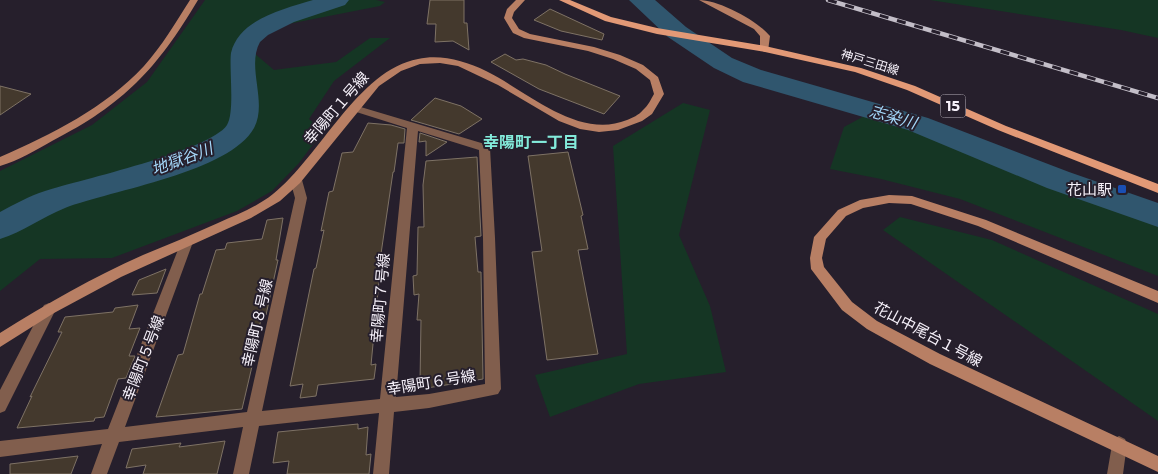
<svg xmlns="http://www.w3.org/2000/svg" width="1158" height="474" font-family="Montserrat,'Noto Sans JP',sans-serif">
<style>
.green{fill:#153624}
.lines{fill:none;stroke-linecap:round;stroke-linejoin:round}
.river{fill:#30566e;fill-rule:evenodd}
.building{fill:#44392d;stroke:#7e7265}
.street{fill:#815e4d;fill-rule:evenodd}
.secondary{fill:#b87f64;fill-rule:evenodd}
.primary{fill:#e29976;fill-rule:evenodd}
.rail-casing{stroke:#c3bec8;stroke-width:4.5}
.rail{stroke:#261f2c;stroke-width:3;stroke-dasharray:9;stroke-linecap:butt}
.transit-dot{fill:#1a4fb4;stroke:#261f2c;stroke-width:2}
.labels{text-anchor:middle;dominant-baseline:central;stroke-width:4;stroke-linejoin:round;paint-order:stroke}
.far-street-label{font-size:12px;fill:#f6f1fa;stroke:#261f2c}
.shield{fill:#261f2c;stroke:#b8b2bc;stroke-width:1}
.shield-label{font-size:14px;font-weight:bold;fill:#f6f1fa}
.street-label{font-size:15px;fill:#f6f1fa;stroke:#261f2c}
.poi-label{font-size:15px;fill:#f6f1fa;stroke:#261f2c;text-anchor:end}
.water-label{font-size:16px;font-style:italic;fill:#a4d7f9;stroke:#261f2c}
.neighbourhood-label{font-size:16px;font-weight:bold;fill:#83ebdb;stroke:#261f2c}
</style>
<rect width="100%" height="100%" fill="#261f2c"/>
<!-- green -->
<path class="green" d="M 205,0 L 376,0 L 385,2 L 380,6 L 283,25 L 262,33 L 254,53 L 274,70 L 336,62 L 370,38 L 390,38 L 334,81 L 309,119 L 323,131 L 299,163 L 272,191 L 237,211 L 112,258 L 40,259 L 0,291 L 0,171 L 92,125 L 147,82 Z
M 930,0 L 1158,0 L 1158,38 L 1121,30 Z
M 683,103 L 710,110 L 679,235 L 710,306 L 726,372 L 639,384 L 550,417 L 535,375 L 627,354 L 613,146 Z
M 868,114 L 990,158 L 1158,226 L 1158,276 L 960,199 L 881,179 L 830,169 L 844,127 Z
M 900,217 L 992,240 L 1158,314 L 1158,421 L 883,230 Z"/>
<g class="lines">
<!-- river -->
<path class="river" d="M 313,0 L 349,0 L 345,5 L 294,22 L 268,35 L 260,42 C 246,67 268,102 254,128 C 230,172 112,190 65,208 C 42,217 23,232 0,239 L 0,212 C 15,204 29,196 45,191 C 79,180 210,151 227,125 C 235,112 229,69 231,53 C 239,19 284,9 313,0 Z
M 629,0 L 655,0 L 686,27 L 732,58 L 761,70 L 928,118 L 1069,172 L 1158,203 L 1158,227 L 1047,188 L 908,130 L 743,82 L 714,68 L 668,37 Z"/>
</g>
<!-- building -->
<path class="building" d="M 430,0 L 464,0 L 464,23 L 467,23 L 469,50 L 453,41 L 435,42 L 436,24 L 427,24 Z
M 550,9 L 604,34 L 602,40 L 561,31 L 534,20 Z
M 505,54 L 516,60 L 523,59 L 546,65 L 565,74 L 620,96 L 604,114 L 539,89 L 491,62 Z
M 0,86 L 31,94 L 0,115 Z
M 435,98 L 461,106 L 482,119 L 459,134 L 411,120 Z
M 368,123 L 391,125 L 405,129 L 404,143 L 398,143 L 394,172 L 393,172 L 377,281 L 379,281 L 371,365 L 376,364 L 374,379 L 318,385 L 316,396 L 300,398 L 303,384 L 290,386 L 314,269 L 316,268 L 324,230 L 321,231 L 329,192 L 333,191 L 342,153 L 353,152 Z
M 420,133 L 447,142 L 426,156 L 426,141 L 419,142 Z
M 568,152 L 583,215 L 581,216 L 588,249 L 578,250 L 598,354 L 547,360 L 532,252 L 542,251 L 528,156 Z
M 477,157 L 481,236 L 475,237 L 478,272 L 481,272 L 483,379 L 427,388 L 427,382 L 420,383 L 421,320 L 417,320 L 419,294 L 414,295 L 413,276 L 417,275 L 418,227 L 424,227 L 423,185 L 426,161 Z
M 283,218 L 276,260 L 278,260 L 266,315 L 262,315 L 255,346 L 257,345 L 242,409 L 156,417 L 178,355 L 183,354 L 200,294 L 202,294 L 216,250 L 225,249 L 227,243 L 262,239 L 267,220 Z
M 166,269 L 157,293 L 132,295 L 139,280 Z
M 138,305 L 129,329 L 140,328 L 129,356 L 135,356 L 126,378 L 118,379 L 104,417 L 95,418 L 94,421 L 17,428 L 32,396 L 30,397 L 62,332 L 58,332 L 65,317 L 113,312 L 115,308 Z
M 358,424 L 358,429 L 368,427 L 366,455 L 371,454 L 369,474 L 287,474 L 289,461 L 273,463 L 278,432 Z
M 225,441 L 217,474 L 143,474 L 146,465 L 126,468 L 132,449 L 181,443 L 179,447 Z
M 78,456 L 71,474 L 10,474 L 10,464 Z"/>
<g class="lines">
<!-- street -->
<path class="street" d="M 354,105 L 488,145 L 490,148 L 495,238 L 501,389 L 498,394 L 429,408 L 394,412 L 389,474 L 373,474 L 379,413 L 259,426 L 249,474 L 233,474 L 243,427 L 119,442 L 107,474 L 91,474 L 102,444 L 0,457 L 0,441 L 108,429 L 181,242 L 183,239 L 191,239 L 193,242 L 125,427 L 247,412 L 295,198 L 290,180 L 296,176 L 302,180 L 307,198 L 262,411 L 380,399 L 407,128 L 350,110 L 349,108 L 350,106 ZM 418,131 L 479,150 L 483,238 L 485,384 L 429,394 L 396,397 Z
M 49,303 L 54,305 L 56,309 L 5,411 L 0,413 L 0,390 L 44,305 Z
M 1119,436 L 1125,439 L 1127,444 L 1123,474 L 1107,474 L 1113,439 Z"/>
<!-- secondary -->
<path class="secondary" d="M 190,0 L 198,0 C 157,69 124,104 52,141 C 36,150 18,161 0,166 L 0,157 C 52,134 105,108 144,66 C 162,46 176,22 190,0 Z
M 516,0 L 525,0 L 514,12 L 512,18 L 519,29 L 530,34 L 594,47 L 620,55 L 643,65 L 658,77 L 664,94 L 652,114 L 642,121 L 618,130 L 599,132 L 580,129 L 559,121 L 498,85 L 458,66 L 440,63 L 420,64 L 401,71 L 379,86 L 300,183 L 280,201 L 251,218 L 121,277 L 54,313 L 0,347 L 0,333 C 46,304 93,277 143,255 C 168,245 193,234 218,223 C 236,215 257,207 273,194 C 320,157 358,70 418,59 C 441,54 465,61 486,71 C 527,91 578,140 627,120 C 632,118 639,115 643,110 C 648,106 651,99 654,94 L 650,80 L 636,69 L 613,59 L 588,51 L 524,38 L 513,33 L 504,18 L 507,9 Z
M 699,0 C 718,0 757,20 770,36 L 768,51 L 765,52 L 760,49 L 760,36 L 754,29 Z
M 889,195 L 912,196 L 986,220 L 1158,291 L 1158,303 L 978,226 L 911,204 L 889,203 L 863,208 L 846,216 L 826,239 L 822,258 L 824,267 L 852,302 L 877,321 L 940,354 L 1158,456 L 1158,472 L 930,364 L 867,329 L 842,310 L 811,269 L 810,258 L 814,237 L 838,210 L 860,200 Z"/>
<!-- primary -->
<path class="primary" d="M 559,0 L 570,0 L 611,17 L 657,28 L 765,46 L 861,68 L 915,86 L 1006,126 L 1158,184 L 1158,193 L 998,130 L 907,90 L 855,72 L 765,52 L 657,34 L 605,21 Z"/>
<!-- rail casing -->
<g class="rail-casing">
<path id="rail" d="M 828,0 L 1158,98"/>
</g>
<!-- rail -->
<use href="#rail" class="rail"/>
</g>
<!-- markers -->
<rect class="transit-dot" x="1117" y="184" width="10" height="10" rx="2.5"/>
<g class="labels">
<!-- far-street labels -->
<g class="far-street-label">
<text transform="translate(870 62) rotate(17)">神戸三田線</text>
</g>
<!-- shield labels -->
<rect class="shield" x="940.5" y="94.5" width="25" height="23" rx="4"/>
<g class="shield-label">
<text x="953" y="106">15</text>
</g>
<!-- street labels -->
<g class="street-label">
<text transform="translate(336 108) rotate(-49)">幸陽町１号線</text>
<text transform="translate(380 298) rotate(-85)">幸陽町７号線</text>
<text transform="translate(257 323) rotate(-77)">幸陽町８号線</text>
<text transform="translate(928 334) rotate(28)">花山中尾台１号線</text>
<text transform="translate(143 358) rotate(-69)">幸陽町５号線</text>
<text transform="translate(431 382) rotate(-9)">幸陽町６号線</text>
</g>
<!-- poi labels -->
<g class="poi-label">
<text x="1112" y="189">花山駅</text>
</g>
<!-- water labels -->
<g class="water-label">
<text transform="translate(893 117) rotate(16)">志染川</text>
<text transform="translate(182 159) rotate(-21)">地獄谷川</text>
</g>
<!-- neighbourhood labels -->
<g class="neighbourhood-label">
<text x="531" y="142">幸陽町一丁目</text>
</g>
</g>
</svg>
